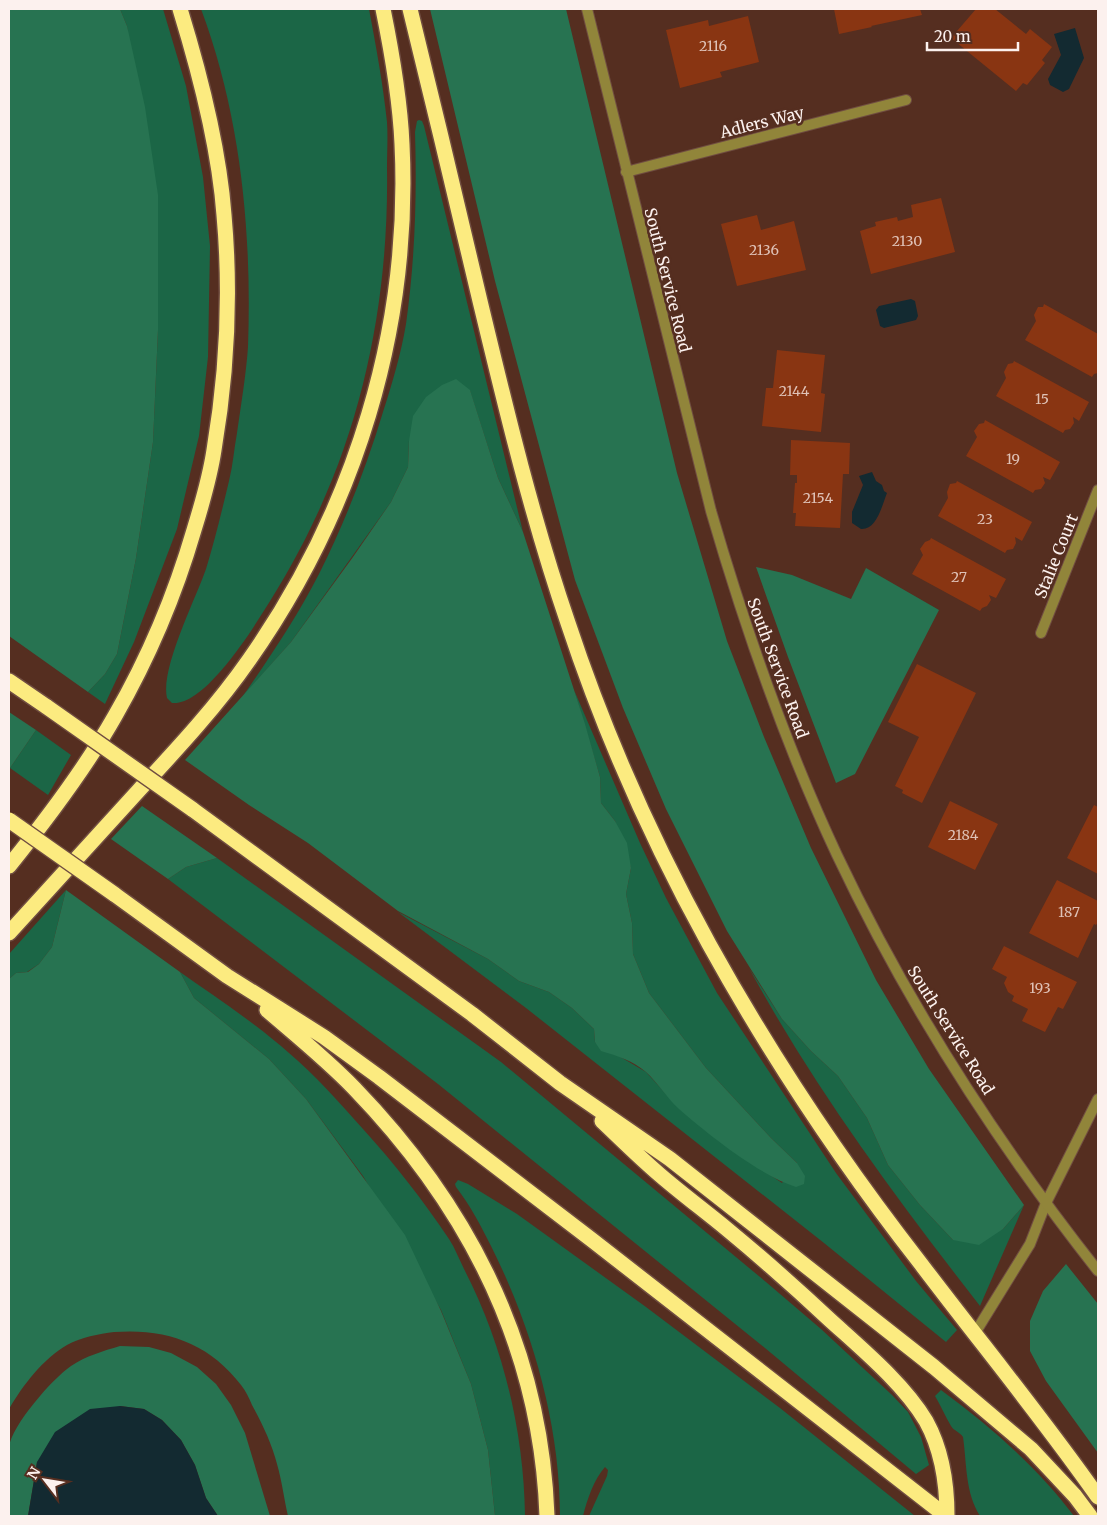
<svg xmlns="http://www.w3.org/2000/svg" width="1107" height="1525" font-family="Merriweather,serif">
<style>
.green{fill:#1b6646}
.forest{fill:#277351}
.water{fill:#132a31}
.building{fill:#893512}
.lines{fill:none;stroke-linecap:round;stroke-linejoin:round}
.service-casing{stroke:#704d41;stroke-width:12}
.minor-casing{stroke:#704d41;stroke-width:12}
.motorway-casing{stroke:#704d41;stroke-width:18}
.service{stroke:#91853a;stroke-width:10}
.minor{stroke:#91853a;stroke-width:10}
.motorway{stroke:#fceb80;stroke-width:15}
.motorway-bridge-casing{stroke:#704d41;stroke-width:18;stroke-linecap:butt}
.motorway-bridge{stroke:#fceb80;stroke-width:15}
.labels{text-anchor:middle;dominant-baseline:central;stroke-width:5;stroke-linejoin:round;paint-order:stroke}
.number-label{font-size:14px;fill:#dfc2b7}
.street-label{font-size:16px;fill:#fcf1ee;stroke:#552e20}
</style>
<rect width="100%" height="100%" fill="#552e20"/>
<!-- green -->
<path class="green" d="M 120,9 L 163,9 L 186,86 L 203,177 L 210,246 L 208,357 L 199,436 L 177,529 L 134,642 L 105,704 L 88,692 L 105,674 L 117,654 L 136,558 L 153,442 L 158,330 L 127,26 Z
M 201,9 L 369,9 C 376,46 383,84 387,122 C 388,137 387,153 387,168 C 389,290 366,415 312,525 C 294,563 272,599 249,634 C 235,654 199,706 172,703 L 167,698 C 160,669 196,598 206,569 C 215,540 222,510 229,481 C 233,465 234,449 237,433 C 241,405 246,375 248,347 C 252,233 241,116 201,9 Z
M 419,120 L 422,121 L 424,126 L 523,532 L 498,478 L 470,391 L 409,441 L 408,467 L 391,502 L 291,642 L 243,696 C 270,657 297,617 319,574 C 345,522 366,468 383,412 C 392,384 401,354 406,324 C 415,260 417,196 415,132 L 417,121 Z
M 574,690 L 640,843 L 666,898 L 717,993 L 836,1173 L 916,1281 L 957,1330 L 946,1342 L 824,1243 L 526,1008 L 398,912 L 488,959 L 519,981 L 549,992 L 572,1008 L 594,1029 L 595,1042 L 646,1072 L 678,1107 L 718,1140 L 782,1183 L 797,1163 L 771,1138 L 706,1068 L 649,993 L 633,954 L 632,923 L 626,894 L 631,868 L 615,821 L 601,803 L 600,777 Z
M 36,730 L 71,755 L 48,795 L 10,768 Z
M 217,858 L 501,1062 L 766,1282 L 821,1329 L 892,1395 L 908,1412 L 921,1437 L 929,1465 L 916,1474 L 765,1348 L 438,1084 L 168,879 L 186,867 Z
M 66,890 L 52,947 L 39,964 L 27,972 L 16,973 L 9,979 L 9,954 Z
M 749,968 L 782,1019 L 811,1051 L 838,1076 L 867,1118 L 888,1165 L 920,1205 L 953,1240 L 1003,1229 L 1024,1205 L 980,1306 C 896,1198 814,1088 749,968 Z
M 180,972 C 217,998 255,1023 289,1053 C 316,1076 339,1102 363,1129 C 394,1163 423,1200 449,1239 C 455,1248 459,1259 464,1269 C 503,1344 524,1432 525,1516 L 495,1516 L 488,1450 L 471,1384 L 441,1310 L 363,1176 L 306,1099 L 269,1059 L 194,998 Z
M 458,1180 L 468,1184 L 517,1214 L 646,1307 L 780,1408 L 915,1516 L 589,1516 L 607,1476 L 608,1470 L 605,1467 C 594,1479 587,1500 583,1516 L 560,1516 C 560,1424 532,1328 491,1246 C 481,1226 470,1205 456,1187 L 455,1184 Z
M 941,1390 C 990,1426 1038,1468 1074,1516 L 980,1516 C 965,1492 967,1465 963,1437 C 960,1432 954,1431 951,1426 C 945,1416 941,1406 935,1396 Z"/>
<!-- forest -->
<path class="forest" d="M 9,9 L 120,9 L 127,26 L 145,107 L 158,195 L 158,330 L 153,442 L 136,558 L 117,654 L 105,674 L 88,692 L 9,636 Z
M 430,9 L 566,9 L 677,473 L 727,641 L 764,737 L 811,848 L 876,980 L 929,1069 L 1024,1205 L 1003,1229 L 979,1245 L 953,1240 L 920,1205 L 888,1165 L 867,1118 L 838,1076 L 811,1051 L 782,1019 L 727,931 L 666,809 L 623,708 L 575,580 L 495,281 Z
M 456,379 L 470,390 L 498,478 L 523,532 L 585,724 L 600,777 L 601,803 L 615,821 L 627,843 L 631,868 L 626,894 L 632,923 L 633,954 L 649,993 L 706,1068 L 771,1138 L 797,1163 L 805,1176 L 804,1184 L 796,1187 C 759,1175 709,1135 679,1109 C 667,1098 658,1083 646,1072 C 633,1061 618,1056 601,1051 L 595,1042 L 594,1029 L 572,1008 L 549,992 L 519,981 L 488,959 L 398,911 L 308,843 L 249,805 L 185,760 L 291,642 L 353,557 L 391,502 L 408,467 L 409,441 L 413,416 L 426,397 L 442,385 Z
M 756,567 L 792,575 L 851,599 L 866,568 L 939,610 L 855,774 L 836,783 L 788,657 Z
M 9,712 L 36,730 L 10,768 L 9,768 Z
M 142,806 L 217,858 L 186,867 L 168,879 L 111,839 Z
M 66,890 L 180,972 L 194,998 L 269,1059 L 306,1099 L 405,1235 L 441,1311 L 471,1384 L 488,1450 L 495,1516 L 288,1516 C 284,1499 282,1481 277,1464 C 272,1444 262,1423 252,1405 C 249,1398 246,1391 241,1385 C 209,1343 166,1328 114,1332 C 99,1334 81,1337 67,1345 C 43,1359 23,1385 9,1409 L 9,979 L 16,973 L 28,972 L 39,964 L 52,947 Z
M 1066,1264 L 1098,1304 L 1098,1453 L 1046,1381 L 1030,1351 L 1030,1321 L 1043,1291 Z
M 120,1346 L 149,1347 L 171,1353 L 197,1367 L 216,1384 L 231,1405 L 245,1433 L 270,1516 L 218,1516 L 206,1498 L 195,1465 L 181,1440 L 162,1420 L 144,1409 L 120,1406 L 37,1462 L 28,1516 L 9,1516 C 9,1494 6,1469 9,1447 C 11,1426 53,1378 71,1366 C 86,1356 103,1351 120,1346 Z"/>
<!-- water -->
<path class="water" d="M 1075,28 L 1084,58 L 1069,89 L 1063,92 L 1050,85 L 1048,79 L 1061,55 L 1054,34 Z
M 911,299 L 915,301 L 918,316 L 916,320 L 884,328 L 880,326 L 876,310 L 879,306 Z
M 872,472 L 876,481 L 882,485 L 884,491 L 887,493 C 882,505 877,530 861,529 L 852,523 L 852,512 L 863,485 L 859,476 Z
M 120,1406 L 144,1409 L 162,1420 L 181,1440 L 195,1465 L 206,1498 L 218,1516 L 28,1516 L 37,1462 L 55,1432 L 90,1409 Z"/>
<!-- building -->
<path class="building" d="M 834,9 L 920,9 L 922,15 L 871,26 L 872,27 L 839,34 Z
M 976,9 L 995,9 L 1026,34 L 1030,29 L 1052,47 L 1042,60 L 1045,63 L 1027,85 L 1023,83 L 1016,91 L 951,38 Z
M 748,16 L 759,62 L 720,72 L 722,77 L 680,88 L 666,30 L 708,20 L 709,26 Z
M 941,198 L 955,252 L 871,274 L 860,231 L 876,226 L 875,222 L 897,217 L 898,221 L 913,217 L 911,205 Z
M 757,215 L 761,230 L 794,221 L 806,270 L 737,286 L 721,224 Z
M 1044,304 L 1098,334 L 1098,373 L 1094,374 L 1092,377 L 1025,340 L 1036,321 L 1034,315 L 1038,307 L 1043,307 Z
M 777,350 L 825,355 L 821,393 L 825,394 L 821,432 L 762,426 L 766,388 L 773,388 Z
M 1014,361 L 1089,402 L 1079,421 L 1073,417 L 1074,423 L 1070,429 L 1065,430 L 1063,433 L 996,396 L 1006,378 L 1004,372 L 1008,364 L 1013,363 Z
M 985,420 L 1060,462 L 1050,480 L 1043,477 L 1045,483 L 1041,489 L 1035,490 L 1033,493 L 966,456 L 977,437 L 974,431 L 979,424 L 984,423 Z
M 791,440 L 850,443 L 849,474 L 843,474 L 840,528 L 795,526 L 796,513 L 793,513 L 795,483 L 797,483 L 797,475 L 790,475 Z
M 957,481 L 1032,522 L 1022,541 L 1015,537 L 1016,543 L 1013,549 L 1007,550 L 1005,553 L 938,516 L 948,498 L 947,492 L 950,484 L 956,483 Z
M 931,538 L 1006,579 L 996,598 L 989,595 L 991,600 L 987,606 L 982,608 L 980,611 L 912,574 L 923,555 L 920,549 L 925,542 L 930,540 Z
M 917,664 L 976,693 L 922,803 L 902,793 L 903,790 L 895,786 L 919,737 L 888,722 Z
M 950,801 L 998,824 L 975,870 L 928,847 Z
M 1094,805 L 1098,807 L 1098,874 L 1067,858 Z
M 1057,880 L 1098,901 L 1098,922 L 1096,925 L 1094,924 L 1078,958 L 1029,933 Z
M 1004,946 L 1077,982 L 1063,1009 L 1058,1007 L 1045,1032 L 1022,1021 L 1028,1009 L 1012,1001 L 1014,996 L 1008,992 L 1004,983 L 1007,977 L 992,969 Z"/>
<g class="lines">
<!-- service casing -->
<g class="service-casing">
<path id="service" d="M 975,1333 L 1030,1244 L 1046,1203"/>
</g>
<!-- minor casing -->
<g class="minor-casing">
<path id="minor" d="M 587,9 L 711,511 C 745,628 785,744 837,855 C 907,1003 997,1143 1098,1271
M 626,172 L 906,100
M 1041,633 L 1098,490
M 1046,1203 L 1098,1099"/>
</g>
<!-- motorway casing -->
<g class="motorway-casing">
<path id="motorway" d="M 410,9 C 434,106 457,204 480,301 C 506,409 532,518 568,623 C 604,732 654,844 709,944 C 771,1056 842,1163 921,1264 C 980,1342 1042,1417 1098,1497
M 9,681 L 47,707
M 192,809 L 472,1014 L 560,1083 L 670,1159 L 934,1367 L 1031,1449 L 1075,1496 L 1090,1516
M 9,866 C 47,819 85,769 115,716 C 149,657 175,595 194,530 C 202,504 210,477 214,450 C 227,373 231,293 224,215 C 219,147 200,74 180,9
M 114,894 L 227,976 L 324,1037 L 379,1077 L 592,1240 L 946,1516
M 9,933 C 53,885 96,837 140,789 C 178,748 217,706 249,660 C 355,509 411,329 402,144 C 400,99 392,53 383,9
M 267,1010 C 296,1035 327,1060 354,1088 C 469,1207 541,1349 547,1516
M 602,1121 C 621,1139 640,1158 660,1175 C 682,1194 705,1211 728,1230 C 763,1259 797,1289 830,1320 C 862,1349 904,1384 926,1421 C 942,1450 947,1484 947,1516"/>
</g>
<!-- service -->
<use href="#service" class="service"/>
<!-- minor -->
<use href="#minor" class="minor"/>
<!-- motorway -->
<use href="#motorway" class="motorway"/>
<!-- motorway-bridge casing -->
<g class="motorway-bridge-casing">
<path id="motorway-bridge" d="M 47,707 L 192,809
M 9,820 L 114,894"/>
</g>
<!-- motorway-bridge -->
<use href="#motorway-bridge" class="motorway-bridge"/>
</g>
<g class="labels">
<!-- number labels -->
<g class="number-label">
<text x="713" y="46">2116</text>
<text x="907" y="241">2130</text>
<text x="764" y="250">2136</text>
<text x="794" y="391">2144</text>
<text x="1042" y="399">15</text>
<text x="1013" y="459">19</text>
<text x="818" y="498">2154</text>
<text x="985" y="519">23</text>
<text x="959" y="577">27</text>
<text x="963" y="835">2184</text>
<text x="1069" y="912">187</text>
<text x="1040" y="988">193</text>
</g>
<!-- street labels -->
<g class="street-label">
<text transform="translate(762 122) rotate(-14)">Adlers Way</text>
<text transform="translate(668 280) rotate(76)">South Service Road</text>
<text transform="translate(1056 556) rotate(-68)">Stalie Court</text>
<text transform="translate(778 668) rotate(70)">South Service Road</text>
<text transform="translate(951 1030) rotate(58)">South Service Road</text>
</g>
</g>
<!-- border -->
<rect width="1107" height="1525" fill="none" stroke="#fcf1ee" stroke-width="20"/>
<!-- north arrow -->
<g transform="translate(45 1480) rotate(301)" stroke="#552e20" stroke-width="4" paint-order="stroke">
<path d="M0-4L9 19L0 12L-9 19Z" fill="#fcf1ee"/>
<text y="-8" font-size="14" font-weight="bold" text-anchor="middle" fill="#fcf1ee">N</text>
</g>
<!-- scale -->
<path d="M927 42v8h91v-8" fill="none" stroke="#fcf1ee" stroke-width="2.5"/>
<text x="934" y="42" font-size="15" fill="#fcf1ee" stroke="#552e20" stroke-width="4" paint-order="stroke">20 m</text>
</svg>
